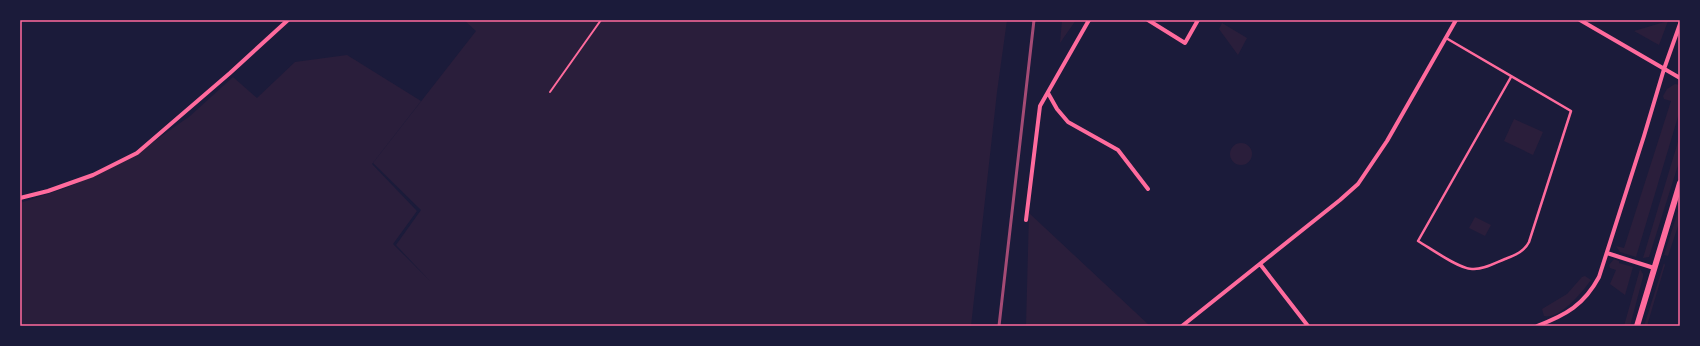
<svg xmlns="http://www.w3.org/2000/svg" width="1700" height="346" font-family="'PT Sans',sans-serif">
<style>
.green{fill:#2a1e3b}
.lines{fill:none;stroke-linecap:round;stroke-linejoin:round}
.path{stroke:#ff6b9d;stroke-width:2}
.service{stroke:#ff6b9d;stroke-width:2.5}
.minor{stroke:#ff6b9d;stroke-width:4}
.tertiary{stroke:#ff6b9d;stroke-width:6}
.rail{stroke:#a44b75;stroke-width:3}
.neatline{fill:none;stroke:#ff6b9d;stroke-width:1.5}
</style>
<rect width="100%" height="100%" fill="#1b1b3a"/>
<!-- green -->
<path class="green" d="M 464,20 L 1007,20 L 997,92 L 971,326 L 20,326 L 20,203 L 66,188 L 107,170 L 139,152 L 190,116 L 233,77 L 257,98 L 295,62 L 347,55 L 421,101 L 372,164 L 417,211 L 393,244 L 430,281 L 396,245 L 421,210 L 373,163 L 476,31 Z
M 1062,20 L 1076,20 L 1060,43 Z
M 1668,21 L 1659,45 L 1634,31 Z
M 1222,23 L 1247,38 L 1238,55 L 1219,29 Z
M 1675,84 L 1680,85 L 1680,110 L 1636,257 L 1620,252 L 1616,246 L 1624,248 L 1671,101 L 1664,99 L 1663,96 L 1667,89 Z
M 1514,119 L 1543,132 L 1533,155 L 1504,141 Z
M 1680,135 L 1680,159 L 1649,257 L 1643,258 Z
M1230 154a11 11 0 1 1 22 0a11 11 0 1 1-22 0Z
M 1680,205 L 1680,220 L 1668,256 L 1664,255 Z
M 1029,213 L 1150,326 L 1026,326 Z
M 1475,217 L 1491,225 L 1485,236 L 1469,228 Z
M 1614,259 L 1619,261 L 1619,263 L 1633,267 L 1625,295 L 1610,284 L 1616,270 L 1610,268 L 1609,265 Z
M 1664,263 L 1665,265 L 1647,326 L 1644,326 Z
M 1640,269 L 1643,274 L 1643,277 L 1630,326 L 1624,326 Z
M 1585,276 L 1591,280 C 1583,291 1560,320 1544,316 L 1542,309 L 1567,294 L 1582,277 Z"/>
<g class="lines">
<!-- path -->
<path class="path" d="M 550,92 L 601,20"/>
<!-- service -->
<path class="service" d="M 1446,38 L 1571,111 L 1529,242 C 1524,252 1515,255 1505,259 C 1495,263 1483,270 1472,269 C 1459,269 1430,248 1418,241 L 1511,77"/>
<!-- minor -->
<path class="minor" d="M 1148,20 L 1185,43 L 1198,20
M 1580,20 L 1680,78
M 1048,93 L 1057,109 L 1068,122 L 1118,150 L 1148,189
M 20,198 L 48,191 L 93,175 L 137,153 L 230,73 L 288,20
M 1026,220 L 1040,106 L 1089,20
M 1607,253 L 1654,268
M 1260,264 L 1308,326
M 1182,326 L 1340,200 L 1358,184 L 1387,141 L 1456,20
M 1537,326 C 1566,315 1584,305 1599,277 L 1644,136 L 1664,69 L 1680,24"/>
<!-- tertiary -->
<path class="tertiary" d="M 1637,326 L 1680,183"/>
<!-- rail -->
<path class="rail" d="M 999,326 L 1034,20"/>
</g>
<!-- border -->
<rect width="1700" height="346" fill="none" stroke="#1b1b3a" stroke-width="42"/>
<rect x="21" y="21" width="1658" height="304" class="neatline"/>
</svg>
